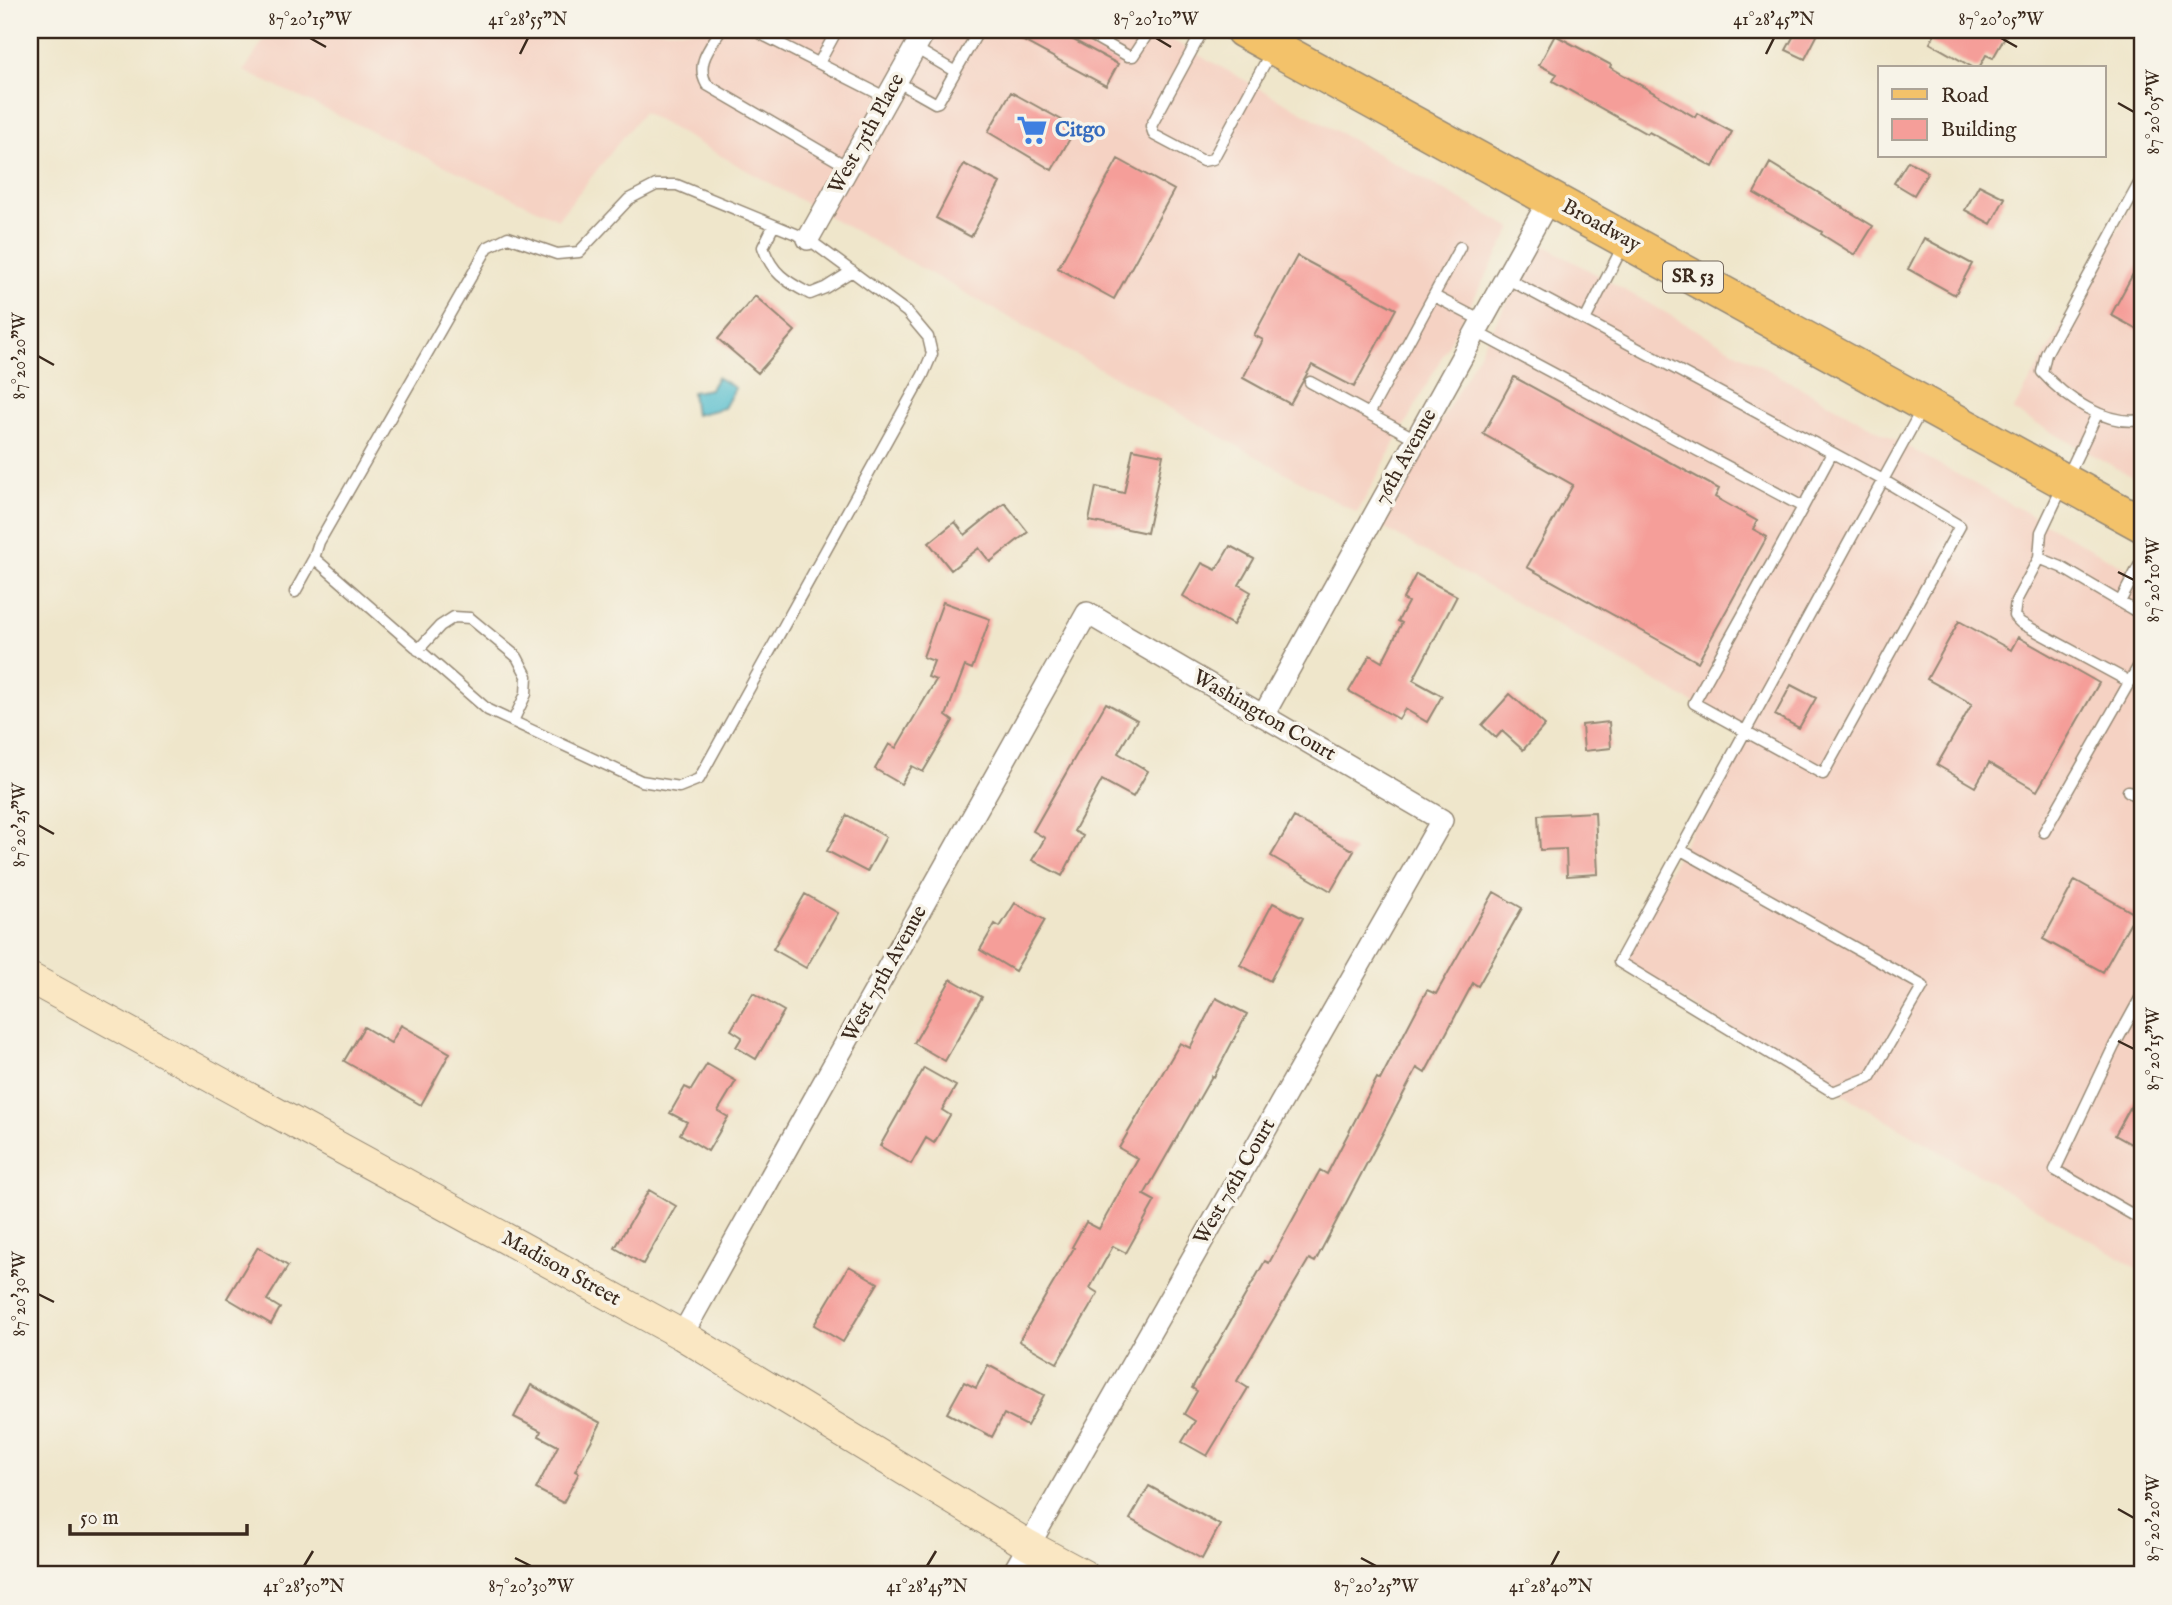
<svg xmlns="http://www.w3.org/2000/svg" width="2172" height="1605" font-family="'IM FELL English',serif">
<style>
.built{fill:#f5d2c3}
.water{fill:#52bdce;stroke:#467476;stroke-width:2}
.building{fill:#f59e99}
.lines{fill:none;stroke-linecap:round;stroke-linejoin:round}
.lane-casing{stroke:#958874;stroke-width:13}
.street-casing{stroke:#958874;stroke-width:24}
.secondary-casing{stroke:#958874;stroke-width:32}
.primary-casing{stroke:#958874;stroke-width:38}
.lane{stroke:#fff;stroke-width:10}
.street{stroke:#fff;stroke-width:21}
.secondary{stroke:#fae7c3;stroke-width:30}
.primary{stroke:#f3c26a;stroke-width:35}
.ticks{fill:none;stroke:#3b2a1e;stroke-width:2.5}
.labels{text-anchor:middle;dominant-baseline:central;stroke-width:7;stroke-linejoin:round;paint-order:stroke}
.shield{fill:#f7f3e8;stroke:#73665b;stroke-width:2}
.shield-label{font-size:19px;font-weight:bold;fill:#3b2a1e}
.shop-label{font-size:21px;font-weight:bold;fill:#366cbe;stroke:#f7f3e8;text-anchor:start}
.street-label{font-size:21px;fill:#3b2a1e;stroke:#f7f3e8}
.neatline{fill:none;stroke:#3b2a1e;stroke-width:2.5}
.ticks-label{font-size:18px;text-anchor:middle;fill:#3b2a1e}
</style>
<rect width="100%" height="100%" fill="#f7f3e8"/>
<filter id="ink" filterUnits="userSpaceOnUse"><feTurbulence type="fractalNoise" baseFrequency=".0143" numOctaves="2"/><feDisplacementMap in="SourceGraphic" scale="14" xChannelSelector="R" yChannelSelector="G"/><feConvolveMatrix kernelMatrix="1 2 1 2 8 2 1 2 1" color-interpolation-filters="sRGB"/></filter>
<filter id="wash" filterUnits="userSpaceOnUse"><feTurbulence type="fractalNoise" baseFrequency=".00686" numOctaves="4" result="noise"/><feDisplacementMap in="SourceGraphic" scale="28" xChannelSelector="R" yChannelSelector="G"/><feGaussianBlur stdDeviation="1.57" result="paint"/><feColorMatrix in="noise" values="0 0 0 0 0 0 0 0 0 0 0 0 0 0 0 0 0 1.4 0 .05"/><feComposite in="paint" operator="in"/></filter>
<g filter="url(#wash)">
<rect width="100%" height="100%" fill="#efe6cb"/>
<!-- built -->
<path class="built" d="M 270,30 L 1154,30 L 1512,228 L 1357,513 L 643,112 L 558,219 L 244,71 Z
M 2142,187 L 2142,482 L 2013,411 Z
M 1540,243 L 2142,577 L 2142,1271 L 1619,962 L 1745,732 L 1382,527 Z"/>
<!-- water -->
<path class="water" d="M 717,377 L 735,388 L 724,408 L 695,415 L 692,392 L 710,389 Z"/>
<g id="blocks">
<!-- building -->
<path class="building" d="M 1003,30 L 1055,30 L 1118,64 L 1106,86 Z
M 1797,30 L 1820,30 L 1805,59 L 1786,50 Z
M 1937,30 L 2009,30 L 1993,58 L 1986,55 L 1979,68 L 1974,68 L 1930,43 Z
M 1555,35 L 1611,65 L 1610,67 L 1695,117 L 1697,113 L 1732,132 L 1713,167 L 1649,132 L 1647,134 L 1553,81 L 1557,74 L 1539,65 Z
M 1011,92 L 1076,128 L 1052,170 L 988,132 Z
M 1118,159 L 1174,190 L 1114,299 L 1058,268 Z
M 1908,161 L 1928,172 L 1914,195 L 1894,183 Z
M 1770,163 L 1873,226 L 1855,255 L 1821,234 L 1822,232 L 1754,193 Z
M 964,164 L 1000,183 L 971,237 L 936,218 Z
M 1979,185 L 2005,198 L 1991,224 L 1965,210 Z
M 1924,238 L 1972,264 L 1955,295 L 1908,269 Z
M 1297,256 L 1396,309 L 1354,387 L 1312,365 L 1290,404 L 1243,378 L 1263,340 L 1254,335 Z
M 2142,257 L 2142,332 L 2111,315 Z
M 755,296 L 795,331 L 758,373 L 718,339 Z
M 1514,377 L 1719,489 L 1715,497 L 1757,521 L 1753,529 L 1767,537 L 1698,662 L 1527,567 L 1573,485 L 1483,434 Z
M 1133,449 L 1163,455 L 1147,533 L 1089,521 L 1096,487 L 1124,493 Z
M 1005,503 L 1028,532 L 990,562 L 979,548 L 951,570 L 929,543 L 955,522 L 965,535 Z
M 1230,546 L 1254,559 L 1239,585 L 1251,592 L 1233,625 L 1183,596 L 1202,563 L 1216,570 Z
M 1416,574 L 1457,596 L 1413,680 L 1442,696 L 1427,722 L 1405,709 L 1399,719 L 1349,691 L 1370,655 L 1382,662 L 1402,623 L 1398,621 L 1408,602 L 1403,599 Z
M 943,602 L 990,619 L 972,669 L 965,666 L 946,716 L 953,721 L 923,772 L 912,766 L 901,784 L 875,769 L 889,744 L 896,748 L 936,680 L 928,677 L 934,661 L 923,657 Z
M 1959,621 L 2011,650 L 2018,637 L 2099,683 L 2037,791 L 1989,763 L 1975,787 L 1937,765 L 1972,704 L 1927,679 Z
M 1791,685 L 1816,698 L 1799,728 L 1775,715 Z
M 1510,694 L 1545,725 L 1523,750 L 1502,731 L 1496,738 L 1482,725 Z
M 1106,703 L 1137,720 L 1118,753 L 1148,771 L 1133,797 L 1102,780 L 1074,831 L 1083,836 L 1062,876 L 1032,860 L 1045,838 L 1033,831 Z
M 1609,722 L 1611,748 L 1584,751 L 1582,725 Z
M 1595,812 L 1598,874 L 1567,876 L 1566,849 L 1540,850 L 1538,815 Z
M 847,815 L 886,837 L 867,872 L 827,851 Z
M 1294,817 L 1354,851 L 1331,891 L 1271,856 Z
M 2075,880 L 2135,914 L 2103,972 L 2043,939 Z
M 1494,892 L 1522,908 L 1478,986 L 1473,983 L 1425,1073 L 1417,1068 L 1315,1262 L 1309,1259 L 1237,1381 L 1248,1388 L 1207,1456 L 1182,1442 L 1195,1421 L 1184,1414 L 1197,1391 L 1192,1388 L 1265,1261 L 1269,1263 L 1320,1170 L 1327,1174 L 1377,1078 L 1380,1080 L 1427,990 L 1436,994 Z
M 805,894 L 838,913 L 806,968 L 773,949 Z
M 1015,903 L 1045,920 L 1015,971 L 980,950 L 995,924 L 1000,927 Z
M 1273,903 L 1303,918 L 1270,981 L 1240,965 Z
M 951,979 L 982,997 L 945,1061 L 914,1043 Z
M 753,993 L 784,1011 L 756,1059 L 736,1047 L 742,1037 L 731,1030 Z
M 1216,998 L 1247,1014 L 1214,1077 L 1212,1076 L 1144,1195 L 1155,1201 L 1126,1253 L 1113,1246 L 1090,1288 L 1098,1293 L 1057,1363 L 1019,1341 L 1074,1248 L 1072,1247 L 1086,1222 L 1099,1229 L 1138,1159 L 1119,1148 L 1180,1043 L 1190,1048 Z
M 401,1025 L 450,1053 L 421,1105 L 344,1061 L 364,1027 L 391,1043 Z
M 707,1064 L 736,1081 L 718,1111 L 728,1117 L 708,1151 L 680,1134 L 687,1122 L 670,1113 L 685,1087 L 691,1090 Z
M 924,1068 L 956,1086 L 942,1110 L 950,1115 L 934,1143 L 926,1138 L 911,1164 L 880,1146 Z
M 2142,1086 L 2142,1150 L 2115,1135 Z
M 649,1190 L 676,1206 L 643,1264 L 615,1248 Z
M 258,1247 L 288,1266 L 267,1300 L 280,1308 L 271,1324 L 227,1298 Z
M 849,1266 L 878,1283 L 843,1342 L 814,1325 Z
M 988,1365 L 1044,1395 L 1027,1426 L 1004,1414 L 992,1437 L 947,1413 L 964,1382 L 976,1388 Z
M 531,1385 L 601,1423 L 575,1471 L 579,1473 L 563,1503 L 536,1489 L 558,1446 L 539,1436 L 541,1431 L 514,1417 Z
M 1149,1486 L 1220,1525 L 1202,1559 L 1130,1519 Z"/>
</g>
</g>
<g filter="url(#ink)">
<use href="#blocks" fill-opacity="0" stroke="#958874" stroke-width="2"/>
<g class="lines">
<!-- lane casing -->
<g class="lane-casing">
<path id="lane" d="M 721,30 C 709,49 695,64 707,85 L 848,167
M 753,30 L 887,98
M 1082,30 L 1128,56 L 1133,56 L 1150,30
M 1203,30 L 1151,126 L 1154,135 L 1203,161 L 1213,159 L 1272,50
M 915,48 L 954,71
M 819,63 L 837,30
M 896,81 L 935,103 L 938,102 L 979,30
M 2142,178 L 2046,354 L 2042,372 C 2065,398 2106,426 2142,420
M 656,185 L 677,185 L 808,239 L 907,312 L 928,337 L 932,354 L 923,375 L 699,779 L 679,787 L 641,781 L 488,710 L 314,558 L 319,542 L 488,247 L 508,237 L 557,254 L 579,252 L 629,199 Z
M 774,225 L 763,247 C 772,273 785,281 810,294 L 825,288 L 852,271
M 1506,278 L 1883,480 L 1960,526 L 1823,774 L 1694,703 L 1803,507
M 1434,296 L 1482,321
M 1585,320 L 1623,246
M 1476,332 L 1803,507 L 1832,453
M 1310,382 L 1369,414
M 1416,439 L 1369,414 L 1460,247
M 2039,558 L 2041,532 L 2097,414
M 295,592 L 314,558
M 2120,602 L 2142,560
M 418,650 L 440,626 L 454,617 L 470,618 L 517,657 L 527,676 L 526,694 L 513,721
M 2130,682 L 2021,623 L 2014,616 L 2016,601 L 2039,558 L 2061,567 L 2142,615
M 2128,791 L 2142,800
M 2044,832 L 2142,660
M 1681,850 L 1923,986 L 1870,1077 L 1833,1092 L 1619,962 L 1923,407
M 2142,995 L 2114,1046 L 2055,1170 L 2142,1220"/>
</g>
<!-- street casing -->
<g class="street-casing">
<path id="street" d="M 808,239 L 925,30
M 1263,716 L 1550,198
M 682,1335 L 1087,613 L 1442,820 L 1012,1575"/>
</g>
<!-- secondary casing -->
<g class="secondary-casing">
<path id="secondary" d="M 30,978 L 682,1335 L 1028,1545 L 1084,1575"/>
</g>
<!-- primary casing -->
<g class="primary-casing">
<path id="primary" d="M 1243,30 L 2142,524"/>
</g>
<!-- lane -->
<use href="#lane" class="lane"/>
<!-- street -->
<use href="#street" class="street"/>
<!-- secondary -->
<use href="#secondary" class="secondary"/>
<!-- primary -->
<use href="#primary" class="primary"/>
</g>
</g>
<!-- ticks -->
<path class="ticks" d="M 310,38 L 326,47M 1156,38 L 1171,47M 2001,38 L 2017,47M 520,54 L 528,38M 1766,54 L 1774,38M 2118,103 L 2134,112M 38,356 L 54,365M 2118,572 L 2134,580M 38,825 L 54,834M 2118,1041 L 2134,1049M 38,1294 L 54,1302M 2118,1509 L 2134,1518M 515,1558 L 531,1566M 1361,1558 L 1376,1566M 304,1566 L 313,1551M 927,1566 L 936,1551M 1551,1566 L 1559,1551"/>
<!-- icons -->
<defs>
<g id="supermarket-bare" transform="scale(2.415)"><path d="M-6-5.5h2.5l.6 2H6L4.5 2H-2.5L-4.4-4H-6ZM-1.5 3.2a1.3 1.3 0 1 0 .1 0ZM3 3.2a1.3 1.3 0 1 0 .1 0Z" fill="#3f7fe0" stroke="#f7f3e8" stroke-width="2.5" paint-order="stroke"/></g>
</defs>
<g fill-rule="evenodd">
<use href="#supermarket-bare" x="1032" y="130"/>
</g>
<g class="labels">
<!-- shield labels -->
<rect class="shield" x="1663" y="261.5" width="60" height="31" rx="5"/>
<g class="shield-label">
<text x="1693" y="277">SR 53</text>
</g>
<!-- shop labels -->
<g class="shop-label">
<text x="1055" y="130">Citgo</text>
</g>
<!-- street labels -->
<g class="street-label">
<text transform="translate(867 134) rotate(-61)">West 75th Place</text>
<text transform="translate(1601 226) rotate(29)">Broadway</text>
<text transform="translate(1406 457) rotate(-61)">76th Avenue</text>
<text transform="translate(1264 716) rotate(30)">Washington Court</text>
<text transform="translate(885 974) rotate(-61)">West 75th Avenue</text>
<text transform="translate(1235 1182) rotate(-60)">West 76th Court</text>
<text transform="translate(561 1269) rotate(29)">Madison Street</text>
</g>
</g>
<!-- margin -->
<rect width="2172" height="1605" fill="none" stroke="#f7f3e8" stroke-width="77"/>
<!-- legend -->
<rect x="1878" y="66" width="228" height="91" fill="#f7f3e8" stroke="#aca397" stroke-width="2"/>
<rect x="1892" y="89" width="35" height="10" fill="#f3c26a" stroke="#aca397" stroke-width="2"/>
<text x="1941" y="102" font-size="21" fill="#3b2a1e">Road</text>
<rect x="1892" y="119" width="35" height="21" fill="#f59e99" stroke="#aca397" stroke-width="2"/>
<text x="1941" y="136" font-size="21" fill="#3b2a1e">Building</text>
<!-- scale -->
<path d="M70 1524v10h177v-10" fill="none" stroke="#3b2a1e" stroke-width="3.5"/>
<text x="80" y="1524" font-size="21" fill="#3b2a1e" stroke="#f7f3e8" stroke-width="5" paint-order="stroke">50 m</text>
<rect x="38" y="38" width="2096" height="1528" class="neatline"/>
<g class="ticks-label">
<text x="310" y="25">87°20'15"W</text>
<text x="528" y="25">41°28'55"N</text>
<text x="1156" y="25">87°20'10"W</text>
<text x="1774" y="25">41°28'45"N</text>
<text x="2001" y="25">87°20'05"W</text>
<text transform="translate(2153 112) rotate(-90)" y="6">87°20'05"W</text>
<text transform="translate(19 356) rotate(-90)" y="6">87°20'20"W</text>
<text transform="translate(2153 580) rotate(-90)" y="6">87°20'10"W</text>
<text transform="translate(19 825) rotate(-90)" y="6">87°20'25"W</text>
<text transform="translate(2153 1049) rotate(-90)" y="6">87°20'15"W</text>
<text transform="translate(19 1294) rotate(-90)" y="6">87°20'30"W</text>
<text transform="translate(2153 1518) rotate(-90)" y="6">87°20'20"W</text>
<text x="304" y="1592">41°28'50"N</text>
<text x="531" y="1592">87°20'30"W</text>
<text x="927" y="1592">41°28'45"N</text>
<text x="1376" y="1592">87°20'25"W</text>
<text x="1551" y="1592">41°28'40"N</text>
</g>
</svg>
